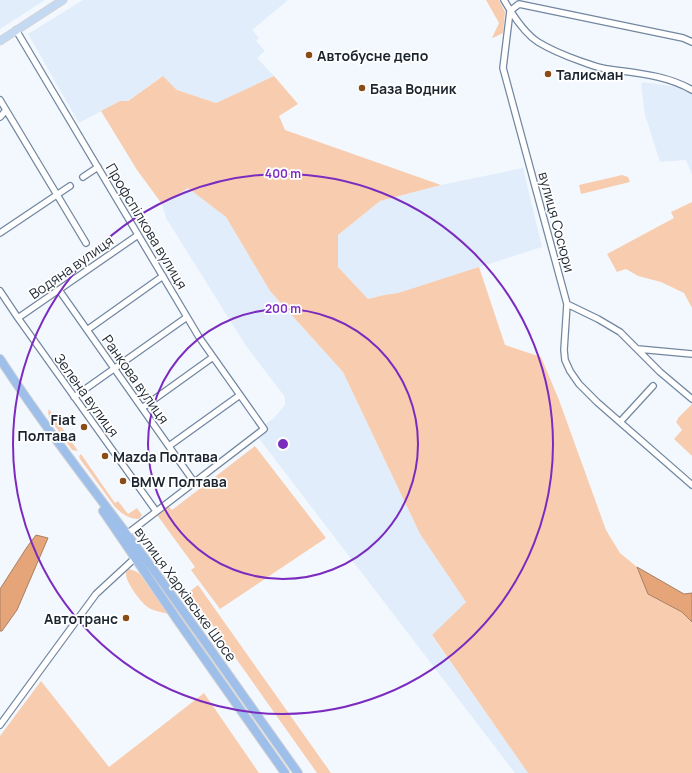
<svg xmlns="http://www.w3.org/2000/svg" width="692" height="773" font-family="Manrope,sans-serif">
<style>
.built{fill:#e1edfb}
.green{fill:#f8cdaf}
.water{fill:#e5a578;stroke:#a97f62}
.lines{fill:none;stroke-linecap:round;stroke-linejoin:round}
.minor-casing{stroke:#7287a1;stroke-width:8}
.major-casing{stroke:#d2d3d5;stroke-width:9}
.highway-casing{stroke:#d2d3d5;stroke-width:10}
.minor{stroke:#fff;stroke-width:5.5}
.major{stroke:#c4d9f2;stroke-width:7}
.highway{stroke:#9dbfea;stroke-width:8}
.ring{fill:none;stroke:#7b2cbf;stroke-width:2}
.poi-dot{fill:#8b4b14;stroke:#fff;stroke-width:1.5}
.labels{text-anchor:middle;dominant-baseline:central;stroke-width:3.5;stroke-linejoin:round;paint-order:stroke}
.poi-label{font-size:14px;font-weight:bold;fill:#1c252f;stroke:#fff;text-anchor:start}
.street-label{font-size:14px;fill:#1c252f;stroke:#fff}
.centre{fill:#7b2cbf;stroke:#fff;stroke-width:2}
.ring-label{font-size:12px;text-anchor:middle;font-weight:bold;fill:#7b2cbf;stroke:#fff;stroke-width:3.5;stroke-linejoin:round;paint-order:stroke}
</style>
<rect width="100%" height="100%" fill="#f3f8fe"/>
<!-- built -->
<path class="built" d="M 0,0 L 45,0 L 0,29 Z
M 83,0 L 288,0 L 252,30 L 259,38 L 256,41 L 265,51 L 257,58 L 274,76 L 216,103 L 177,90 L 163,76 L 127,101 L 120,101 L 79,123 L 28,34 Z
M 643,82 L 684,88 L 692,93 L 692,175 L 686,160 L 660,162 L 645,115 L 641,84 Z
M 523,168 L 542,247 L 398,293 L 384,295 L 368,299 L 338,267 L 338,235 L 380,201 L 441,185 Z
M 188,188 L 226,217 L 270,291 L 343,372 L 420,534 L 466,602 L 432,636 L 528,773 L 515,773 L 254,432 L 274,418 L 285,405 L 285,397 L 246,346 L 166,218 L 162,204 Z"/>
<!-- green -->
<path class="green" d="M 486,0 L 499,0 L 505,12 L 503,33 L 493,38 L 492,38 L 499,23 Z
M 163,76 L 177,90 L 216,103 L 274,76 L 298,104 L 279,116 L 285,130 L 441,185 L 380,201 L 338,235 L 338,267 L 368,299 L 384,295 L 398,293 L 479,267 L 505,345 L 541,357 L 559,400 L 606,530 L 620,553 L 637,567 L 648,594 L 682,612 L 692,622 L 692,773 L 528,773 L 432,635 L 466,602 L 420,534 L 343,372 L 270,291 L 226,217 L 188,188 L 162,204 L 137,170 L 101,111 L 120,101 L 128,101 Z
M 622,175 L 628,177 L 630,182 L 581,194 L 579,185 Z
M 692,202 L 692,308 L 684,293 L 661,282 L 638,276 L 626,269 L 617,272 L 607,254 L 674,218 L 671,212 Z
M 692,404 L 692,456 L 674,439 L 682,430 L 676,422 L 678,419 L 678,418 Z
M 49,409 L 78,451 L 72,450 L 50,419 L 48,413 Z
M 255,446 L 326,538 L 220,609 L 191,570 L 195,567 L 157,515 L 168,506 L 172,510 Z
M 81,454 L 115,503 L 118,501 L 128,514 L 137,508 L 142,515 L 139,519 C 129,519 122,514 115,507 L 80,459 L 79,456 Z
M 129,569 L 135,571 L 140,574 L 168,614 C 162,612 154,611 149,608 C 142,604 126,583 126,574 C 126,571 127,571 129,569 Z
M 198,585 L 331,773 L 317,773 L 189,592 Z
M 41,681 L 109,767 L 204,693 L 259,773 L 0,773 L 0,736 Z"/>
<!-- water -->
<path class="water" d="M 36,535 L 48,538 L 17,610 L 2,631 L 0,631 L 0,589 L 27,547 Z
M 637,567 L 684,594 L 692,593 L 692,622 L 682,612 L 648,594 Z"/>
<g class="lines">
<!-- minor casing -->
<g class="minor-casing">
<path id="minor" d="M 504,0 C 512,14 524,33 538,42 C 551,50 566,56 580,61 C 589,64 598,68 607,69 C 635,73 667,75 692,90
M 510,11 L 503,68 L 567,304 L 564,350 L 565,360 L 570,371 L 579,384 L 597,402 L 692,485
M 510,11 L 519,4 L 683,38 L 692,42
M 16,30 L 199,337 L 264,429 L 127,534
M 0,100 L 86,243
M 0,117 L 2,115 L 6,110
M 83,177 L 98,167
M 0,233 L 70,186
M 59,290 L 194,482
M 0,291 L 18,318 L 156,511
M 567,304 L 598,319 L 620,332 L 660,372 L 692,399
M 18,318 L 138,235
M 87,330 L 163,276
M 638,349 L 692,354
M 74,397 L 187,317
M 142,408 L 213,357
M 620,422 L 653,386
M 169,446 L 240,395
M 0,725 L 96,594 L 135,558"/>
</g>
<!-- major casing -->
<g class="major-casing">
<path id="major" d="M 0,41 L 63,0"/>
</g>
<!-- highway casing -->
<g class="highway-casing">
<path id="highway" d="M 0,359 C 49,434 105,504 158,576 C 205,641 251,707 298,773
M 103,511 L 178,621 L 285,773"/>
</g>
<!-- minor -->
<use href="#minor" class="minor"/>
<!-- major -->
<use href="#major" class="major"/>
<!-- highway -->
<use href="#highway" class="highway"/>
</g>
<!-- distance rings -->
<g class="ring">
<circle cx="283" cy="444" r="135"/>
<circle cx="283" cy="444" r="270"/>
</g>
<!-- markers -->
<g class="poi-dot">
<circle cx="309" cy="55" r="4"/>
<circle cx="548" cy="74" r="4"/>
<circle cx="362" cy="88" r="4"/>
<circle cx="84" cy="427" r="4"/>
<circle cx="105" cy="456" r="4"/>
<circle cx="123" cy="481" r="4"/>
<circle cx="126" cy="618" r="4"/>
</g>
<g class="labels">
<!-- poi labels -->
<g class="poi-label">
<text x="317" y="55">Автобусне депо</text>
<text x="556" y="74">Талисман</text>
<text x="370" y="88">База Водник</text>
<text x="76" y="419" text-anchor="end">Fiat<tspan x="76" dy="16">Полтава</tspan></text>
<text x="113" y="456">Mazda Полтава</text>
<text x="131" y="481">BMW Полтава</text>
<text x="118" y="618" text-anchor="end">Автотранс</text>
</g>
<!-- street labels -->
<g class="street-label">
<text transform="translate(557 222) rotate(75)">вулиця Сосюри</text>
<text transform="translate(147 226) rotate(59)">Профспілкова вулиця</text>
<text transform="translate(71 267) rotate(-35)">Водяна вулиця</text>
<text transform="translate(136 379) rotate(55)">Ранкова вулиця</text>
<text transform="translate(87 395) rotate(54)">Зелена вулиця</text>
<text transform="translate(186 594) rotate(54)">вулиця Харківське Шосе</text>
</g>
</g>
<circle cx="283" cy="444" r="6" class="centre"/>
<g class="ring-label">
<text x="283" y="178">400 m</text>
<text x="283" y="313">200 m</text>
</g>
</svg>
